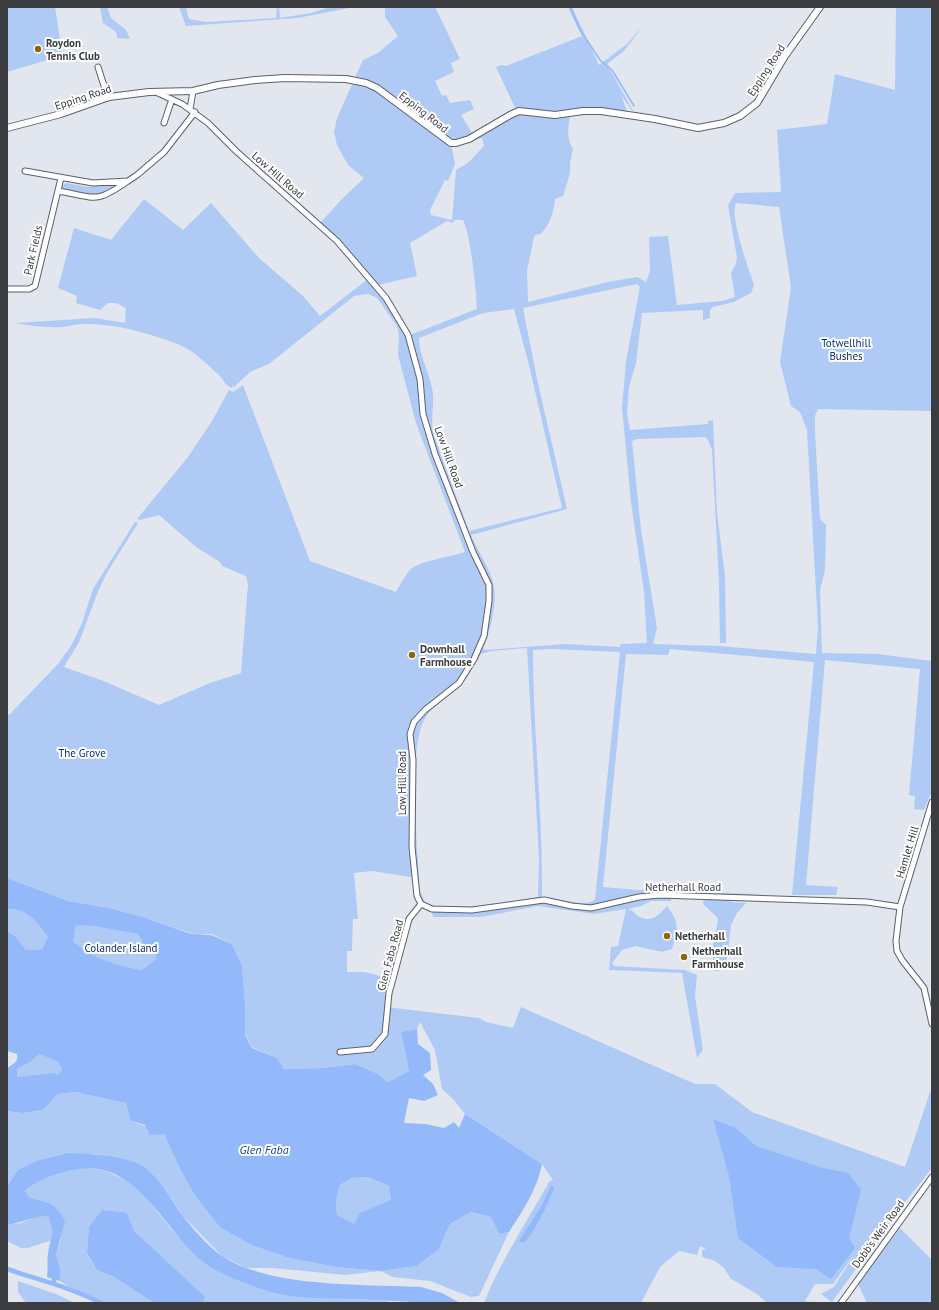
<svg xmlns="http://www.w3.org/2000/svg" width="939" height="1310" font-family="'PT Sans',sans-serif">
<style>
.green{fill:#b0caf6;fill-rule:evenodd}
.water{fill:#93b9fa;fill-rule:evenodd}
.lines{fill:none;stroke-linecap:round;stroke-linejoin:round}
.stream{stroke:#93b9fa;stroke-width:1.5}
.canal{stroke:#93b9fa;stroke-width:4.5}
.minor-casing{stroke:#5c6068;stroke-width:7}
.major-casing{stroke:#5c6068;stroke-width:8}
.minor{stroke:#fff;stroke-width:5}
.major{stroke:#fff;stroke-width:6}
.poi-dot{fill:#8e660b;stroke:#fff;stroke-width:1.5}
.labels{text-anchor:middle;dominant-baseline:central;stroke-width:4;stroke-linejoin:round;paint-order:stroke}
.poi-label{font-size:11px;font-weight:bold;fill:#3a3c3f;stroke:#fff;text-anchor:start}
.street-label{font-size:11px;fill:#3a3c3f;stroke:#fff}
.park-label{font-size:11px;fill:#07317a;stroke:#fff}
.water-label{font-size:12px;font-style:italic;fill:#17418b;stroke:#fff}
</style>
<rect width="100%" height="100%" fill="#e1e6ef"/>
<!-- green -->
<path class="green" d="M 7,7 L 55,7 L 62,52 L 61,56 L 7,72 Z
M 100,7 L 107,7 L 111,18 L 126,30 L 130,39 L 117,38 L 116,32 L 103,23 Z
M 179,7 L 186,7 L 189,19 L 206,22 L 276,18 L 277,7 L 279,7 L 280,18 L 311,13 L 330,7 L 355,7 L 297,18 L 186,26 Z
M 385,7 L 435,7 L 460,59 L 451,63 L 454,72 L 435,81 L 442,96 L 446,95 L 450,103 L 470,100 L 474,109 L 461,115 L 474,136 L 517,112 L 496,67 L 501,65 L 506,66 L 582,36 L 568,7 L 572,7 L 599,65 L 627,44 L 643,26 L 624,51 L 607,64 L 636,116 L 621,95 L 627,111 L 618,114 L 571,112 C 568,124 566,139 573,149 L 570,163 L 570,173 L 563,196 L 555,199 C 554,212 550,226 539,235 L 536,234 L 534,237 L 527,271 L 528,302 L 608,282 L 637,277 L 646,282 L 650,271 L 649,237 L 668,236 L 677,305 L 722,301 L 735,297 L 731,273 L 736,264 L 737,258 L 728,205 L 735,193 L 781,192 L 777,130 L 827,124 L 835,74 L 895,90 L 896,7 L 932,7 L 932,411 L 818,409 L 815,416 L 815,432 L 820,519 L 826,525 L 825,570 L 820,590 L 822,653 L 878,654 L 932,661 L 932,791 L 924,810 L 914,809 L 915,796 L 909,795 L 920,669 L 825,660 L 806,885 L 838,887 L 836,895 L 792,895 L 814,662 L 670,649 L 668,655 L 626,654 L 603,887 L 638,890 L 754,894 L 753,900 L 725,899 L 732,902 L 746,903 L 737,913 L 731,925 L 727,958 L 719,971 L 715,971 L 713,962 L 713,944 L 718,921 L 717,917 L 703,904 L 704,899 L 671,898 L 671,901 L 651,901 L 641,906 L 628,909 C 633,910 634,913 638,916 C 651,924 659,915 667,906 C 680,922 678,930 672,949 L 662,952 L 636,946 L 622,950 L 612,963 L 614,966 L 685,970 L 697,975 L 695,996 L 703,1050 L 697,1058 L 682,973 L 609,970 L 611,947 L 618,946 L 626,909 L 594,914 L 538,906 L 481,917 L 433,917 L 431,909 L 421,904 L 417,895 L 417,878 L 372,871 L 354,873 L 358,919 L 353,919 L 352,951 L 347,951 L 347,972 L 364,972 L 393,979 L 386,997 L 386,1007 L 479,1018 L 486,1022 L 513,1028 L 521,1007 L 695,1084 L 715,1084 L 752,1112 L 905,1167 L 930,1092 L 932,1092 L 932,1168 L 894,1216 L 832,1302 L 821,1294 L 834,1287 L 856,1252 L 833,1284 L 815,1284 L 805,1301 L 819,1303 L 767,1303 L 757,1294 L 731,1279 L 724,1268 L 715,1261 L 702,1257 L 702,1250 L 706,1249 L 700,1246 L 697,1255 L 679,1251 L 660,1267 L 641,1303 L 484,1303 C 501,1260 527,1222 549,1182 L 553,1180 L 542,1164 L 465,1114 L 453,1099 L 442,1089 L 435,1050 L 420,1022 L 417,1029 L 401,1032 L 409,1071 L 388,1082 L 376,1073 L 355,1064 L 323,1068 L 284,1069 L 277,1058 L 252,1047 L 245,1034 L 245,1002 L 242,966 L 232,944 L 212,934 L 193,934 L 143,917 L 109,908 L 68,901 L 7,878 L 7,714 L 9,715 L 58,664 L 71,646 L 82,623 L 93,589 L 135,522 L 138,523 L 108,571 L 99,589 L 79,642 L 64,667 L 106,682 L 159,705 L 210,683 L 241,673 L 248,584 L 246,576 L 222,566 L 220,562 L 196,547 L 159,515 L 140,520 L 137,519 L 188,457 L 212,421 L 229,390 L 233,392 L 243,385 L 310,561 L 396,592 C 400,585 404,577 409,571 C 417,561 451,557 465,552 L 416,423 L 398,355 L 399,335 L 397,326 L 377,298 L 368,294 L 354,296 L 269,364 L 250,372 L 233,388 L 233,384 L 232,388 C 225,386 224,380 219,375 C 206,363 192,349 175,343 C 145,332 117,324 85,324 C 78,323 71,326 64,327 C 48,328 31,326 15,323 L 95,318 L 125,323 L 126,308 L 116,303 L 108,303 L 100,310 L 76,303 L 77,296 L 58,288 L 74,228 L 111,240 L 144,199 L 183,230 L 211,203 L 259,258 L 303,296 L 320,316 L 368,279 L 410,335 L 477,309 C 476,290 471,236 463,220 L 454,220 L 453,223 L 447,221 L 410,243 L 417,276 L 378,285 L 319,224 L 343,198 L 364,178 L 348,165 L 337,145 L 334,132 L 337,118 L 363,60 L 378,53 L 398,36 L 385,17 ZM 482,138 L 484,146 L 468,163 L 456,170 L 452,220 L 431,215 L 430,210 L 445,180 L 448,181 L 455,164 L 451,143 ZM 736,203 L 779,207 L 791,287 L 780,362 L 791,406 L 800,412 L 807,430 L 818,627 L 816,654 L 718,646 L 653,644 L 657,628 L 641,530 L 632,441 L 637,439 L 705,437 L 708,440 L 712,450 L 719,582 L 720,643 L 726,643 L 725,576 L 717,513 L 713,420 L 708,421 L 708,424 L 630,430 L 627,413 L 629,387 L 636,363 L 642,313 L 703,310 L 703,320 L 710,318 L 710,310 L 713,307 L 734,302 L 751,293 L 754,285 C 749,270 729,216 736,203 ZM 637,284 L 640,287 L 626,361 L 622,408 L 631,502 L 644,592 L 647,643 L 621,644 L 620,647 L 566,644 L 485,650 L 483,648 C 490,635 497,601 494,587 C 491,569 478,552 471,535 L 567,509 L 537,379 L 523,308 ZM 514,309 L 529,365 L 562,508 L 469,531 L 434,436 C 430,419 434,410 433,395 C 432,376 419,358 419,338 L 483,313 ZM 527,648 L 539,858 L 538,897 L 489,906 L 432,907 L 425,902 L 420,891 C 418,854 406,743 427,715 C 435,704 448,698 457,689 C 467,679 474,666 481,654 L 491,651 ZM 552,649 L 620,652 L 595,900 C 583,908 556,897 542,897 C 543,814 533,732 533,650 Z
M 66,183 L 88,187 L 111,184 L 114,188 L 98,198 L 63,191 L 61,187 Z
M 7,909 C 27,908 37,922 48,937 L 42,949 L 26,950 L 16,937 L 7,931 Z
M 76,925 L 95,925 L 138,934 L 145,947 L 157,947 L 155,960 L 142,970 C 111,965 98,960 72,942 Z
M 39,1054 L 58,1062 L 62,1070 L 57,1075 L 17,1077 L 17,1069 L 32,1061 Z
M 75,1092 L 126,1103 L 130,1120 L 164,1134 L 179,1167 L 194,1194 L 254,1246 L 289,1258 L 336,1267 L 380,1271 L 417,1266 L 439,1249 L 450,1224 L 471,1212 L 491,1217 L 499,1234 L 509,1232 L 479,1296 L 471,1297 L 430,1281 L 393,1277 L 380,1271 L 346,1275 L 272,1268 L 246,1268 L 222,1256 L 183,1216 L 173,1201 L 147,1170 L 137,1163 L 95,1154 L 18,1170 L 7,1186 L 7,1111 L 22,1113 L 43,1110 L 58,1094 Z
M 81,1167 L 103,1170 L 126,1180 L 140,1189 L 170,1228 L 203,1262 L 359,1299 L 388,1301 L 388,1303 L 203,1303 L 204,1297 L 133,1231 L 127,1213 L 89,1227 L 87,1254 L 97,1270 L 114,1277 L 154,1303 L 106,1303 L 69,1287 L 60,1281 L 60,1268 L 56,1255 L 61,1239 L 47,1202 L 29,1197 L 25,1191 L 39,1180 Z
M 368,1177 L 389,1186 L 391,1201 L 361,1213 L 354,1225 L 337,1215 L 336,1200 L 340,1185 L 352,1178 Z
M 38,1216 L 48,1216 L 53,1227 L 52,1240 L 28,1248 L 21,1248 L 7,1241 L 7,1225 L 21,1223 Z
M 900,1228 L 932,1260 L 932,1303 L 867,1303 L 858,1284 Z
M 18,1281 L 56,1294 L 75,1303 L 26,1303 L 18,1292 Z"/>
<!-- water -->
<path class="water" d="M 7,878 L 68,901 L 109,908 L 143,917 L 191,934 L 211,935 L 232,944 L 242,966 L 245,1002 L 245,1035 L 252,1048 L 277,1058 L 284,1069 L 323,1068 L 355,1064 L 376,1073 L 388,1082 L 409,1071 L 401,1032 L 417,1029 L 418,1044 L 430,1053 L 431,1070 L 423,1075 L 433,1084 L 438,1095 L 424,1101 L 409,1098 L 404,1123 L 425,1124 L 444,1128 L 454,1122 L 459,1128 L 465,1114 L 542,1164 C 537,1190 523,1210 509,1232 L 499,1234 L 491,1217 L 471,1212 L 450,1224 L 439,1249 L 417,1266 L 380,1271 L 336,1267 L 289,1258 L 254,1246 L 220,1227 L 194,1194 L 179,1167 L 164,1134 L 150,1135 L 145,1125 L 130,1120 L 126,1103 L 75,1092 L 58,1094 L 43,1110 L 22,1113 L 7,1111 L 7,1068 C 13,1064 19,1062 17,1054 L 7,1051 L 7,931 L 16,937 L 26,950 L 42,949 L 48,937 C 37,922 27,908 7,909 ZM 76,925 L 95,926 L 138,934 L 145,947 L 157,947 L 155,960 L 142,970 C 113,965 96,959 73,942 ZM 39,1054 L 58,1062 L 62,1070 L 57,1075 L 55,1073 L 17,1077 L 17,1069 L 32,1061 ZM 368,1177 L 389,1186 L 391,1200 L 360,1213 L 354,1224 L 337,1215 L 336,1200 L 340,1185 L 352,1178 Z
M 713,1119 L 736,1128 L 756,1146 L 823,1168 L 848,1173 L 861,1189 L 849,1238 L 855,1248 L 831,1279 L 816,1269 L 777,1267 L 738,1238 L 729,1176 Z
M 68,1153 C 91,1154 116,1155 137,1163 C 155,1170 171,1200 182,1215 C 191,1227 210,1248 222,1256 C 270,1288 364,1284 421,1287 L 442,1293 L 460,1303 C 425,1303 391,1301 357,1299 C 325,1298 292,1300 262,1289 C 242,1282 218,1274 202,1261 C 159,1225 134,1151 65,1172 C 48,1177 39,1179 25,1191 L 29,1197 C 49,1203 55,1202 65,1221 L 56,1255 L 60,1268 L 60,1281 L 47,1277 C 48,1269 47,1261 48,1254 C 50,1236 56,1235 48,1216 C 34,1216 21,1223 7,1225 L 7,1186 L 18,1170 L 37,1161 Z
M 551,1185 L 554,1188 C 551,1198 532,1238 523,1243 L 519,1241 L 542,1205 Z
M 102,1210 L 127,1213 L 134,1231 L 205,1297 L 203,1303 L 154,1303 L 114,1277 L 97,1270 L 87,1253 L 89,1227 Z"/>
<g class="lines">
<!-- stream -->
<path class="stream" d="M 570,7 L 579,28 L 600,60 L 612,70 L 634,106"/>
<!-- canal -->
<path class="canal" d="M 7,1269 C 39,1280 70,1287 101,1303
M 54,1273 L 54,1283"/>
<!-- minor casing -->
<g class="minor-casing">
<path id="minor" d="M 98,67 L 108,98
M 158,93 L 182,104 L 208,123 L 236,151 L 337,241 L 386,298 L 408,335 L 420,379 L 423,414 L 435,454 L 473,552 L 489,585 L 489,601 L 484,636 L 474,659 L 459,683 L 425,710 L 414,722 L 410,734 L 413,760 L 412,847 L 417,896 L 421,904
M 190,109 L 193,91
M 164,123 L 172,99
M 25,171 L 93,183 L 128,181 L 137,175 L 164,152 L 195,112
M 58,191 C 95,197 94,205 128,181
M 7,289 L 29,289 L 35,286 L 61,178
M 932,802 L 900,907 L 896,941 L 897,951 L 902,960 L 924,988 L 932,1024
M 421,904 L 432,909 L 472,910 L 544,900 L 572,906 L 591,908 L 639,897 L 659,895 L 867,902 L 900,907
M 340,1052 L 372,1049 L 385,1034 L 389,993 L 394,975 L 409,919 L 421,904
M 841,1303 L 932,1177"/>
</g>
<!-- major casing -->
<g class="major-casing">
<path id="major" d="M 7,128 L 61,114 L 109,97 L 149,92 L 193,91 L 218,85 L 255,80 L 285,78 L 346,79 L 366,83 L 377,88 L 451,143 L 456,143 L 469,139 L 510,115 L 519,111 L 555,115 L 583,111 L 601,111 L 655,119 L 698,128 L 724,123 L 740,116 L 757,103 L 785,56 L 820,7"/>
</g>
<!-- minor -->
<use href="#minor" class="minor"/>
<!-- major -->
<use href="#major" class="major"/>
</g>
<!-- markers -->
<g class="poi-dot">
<circle cx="38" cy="49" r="4"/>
<circle cx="412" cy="655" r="4"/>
<circle cx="667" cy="936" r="4"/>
<circle cx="684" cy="957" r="4"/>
</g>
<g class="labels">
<!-- poi labels -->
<g class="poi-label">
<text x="46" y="43">Roydon<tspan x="46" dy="13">Tennis Club</tspan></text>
<text x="420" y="649">Downhall<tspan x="420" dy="13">Farmhouse</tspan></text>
<text x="675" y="936">Netherhall</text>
<text x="692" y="951">Netherhall<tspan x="692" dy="13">Farmhouse</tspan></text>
</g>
<!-- street labels -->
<g class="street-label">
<text transform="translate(766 70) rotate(-57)">Epping Road</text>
<text transform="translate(83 97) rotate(-18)">Epping Road</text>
<text transform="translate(424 112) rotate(38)">Epping Road</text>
<text transform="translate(278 175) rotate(41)">Low Hill Road</text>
<text transform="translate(33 250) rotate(-77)">Park Fields</text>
<text transform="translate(449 457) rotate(70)">Low Hill Road</text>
<text transform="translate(402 783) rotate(-90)">Low Hill Road</text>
<text transform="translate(907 852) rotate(-73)">Hamlet Hill</text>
<text x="683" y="887">Netherhall Road</text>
<text transform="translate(390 955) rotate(-75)">Glen Faba Road</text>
<text transform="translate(878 1234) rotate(-54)">Dobb's Weir Road</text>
</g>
<!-- park labels -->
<g class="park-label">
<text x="846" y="343">Totwellhill<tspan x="846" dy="13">Bushes</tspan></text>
<text x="82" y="753">The Grove</text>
<text x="121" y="948">Colander Island</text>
</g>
<!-- water labels -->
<g class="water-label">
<text x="264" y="1149">Glen Faba</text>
</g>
</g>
<!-- border -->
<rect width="939" height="1310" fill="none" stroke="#3a3c3f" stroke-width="16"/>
</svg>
